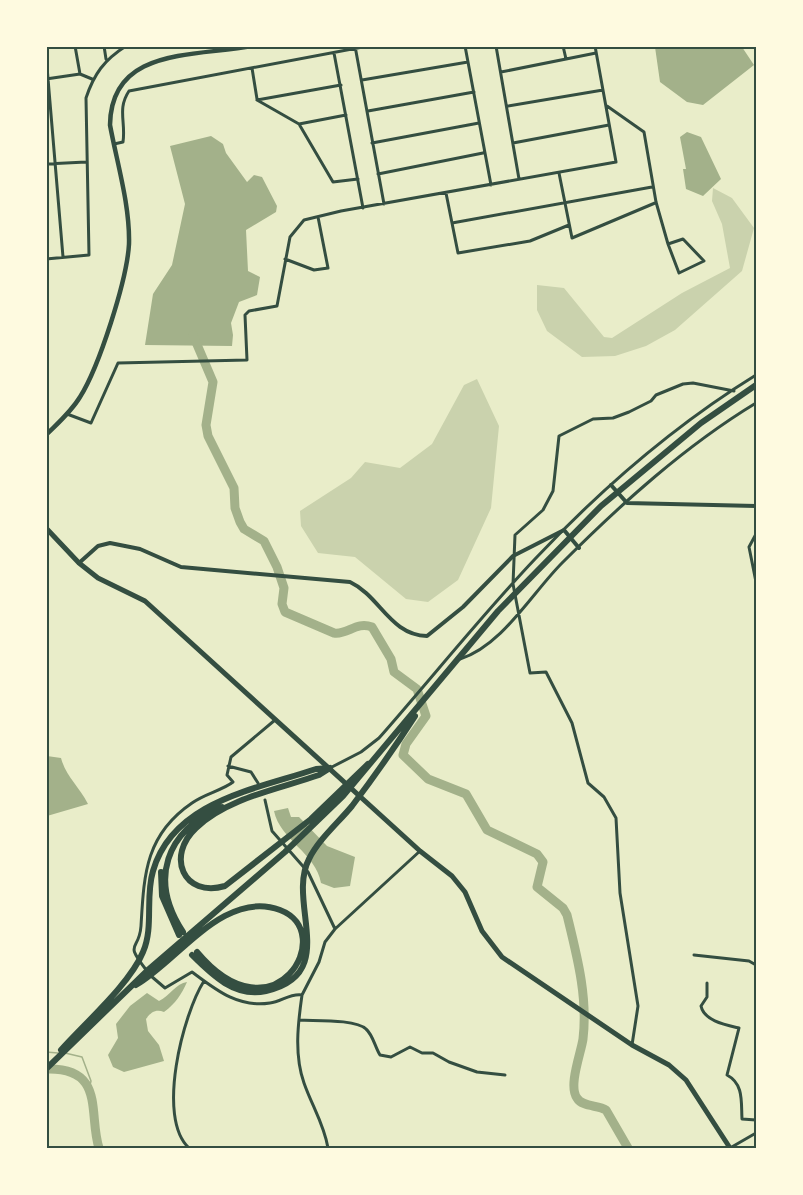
<svg xmlns="http://www.w3.org/2000/svg" width="803" height="1195" font-family="Inter,sans-serif">
<style>
.green{fill:#cad2ad}
.water{fill:#a3b18a}
.lines{fill:none;stroke-linecap:round;stroke-linejoin:round}
.stream{stroke:#a3b18a;stroke-width:1.5}
.river{stroke:#a3b18a;stroke-width:9}
.minor{stroke:#344e41;stroke-width:3}
.tertiary{stroke:#344e41;stroke-width:4}
.secondary{stroke:#344e41;stroke-width:4.5}
.trunk{stroke:#344e41;stroke-width:5}
.motorway{stroke:#344e41;stroke-width:6}
.neatline{fill:none;stroke:#344e41;stroke-width:2}
</style>
<rect width="100%" height="100%" fill="#e9edc9"/>
<path class="green" d="M713,188L732,198L754,228L742,271L675,330L646,346L615,356L582,357L547,331L537,310V285L564,288L604,337L612,338L682,293L730,268L722,224L712,201Z
M477,379L499,426L491,508L458,580L428,602L406,599L355,557L318,553L301,526L300,511L351,478L365,462L400,468L432,444L464,385Z"/>
<path class="water" d="M655,47H742L754,65L703,105L687,102L660,82Z
M687,132L701,137L721,179L703,196L686,189L683,169H686L680,137Z
M211,136L223,144L226,153L247,182L254,175L262,177L277,206L276,212L246,230L248,271L260,277L257,295L239,302L231,323L233,335L232,346L145,345L153,294L172,265L185,204L170,146Z
M47,756L61,758C66,777 79,786 88,804L47,816Z
M288,808L291,817H299L327,846L355,857L350,886L334,888L321,883C316,853 280,840 274,811Z
M187,982C181,995 176,1003 164,1012C156,1009 151,1012 146,1019L148,1031L159,1045L164,1061L124,1072L113,1067L108,1055L118,1038L116,1024L130,1006L147,993L159,1001C170,996 176,983 187,982Z"/>
<g class="lines">
<path class="stream" d="M46,1052L58,1053
M65,1053L82,1057L91,1081L89,1089"/>
<path class="river" d="M193,335L213,382L206,425L208,436L234,488L235,508L240,522L244,529L264,541L277,567L284,588L282,604L285,612L334,633C348,635 356,621 372,627L391,659L394,672L417,689L426,716L406,744L403,755L428,779L466,794L487,830L537,854L543,862L537,887L563,908L567,915C577,956 588,997 583,1039C581,1053 568,1086 577,1098C582,1107 598,1105 606,1110L628,1148
M46,1069C106,1067 88,1114 99,1148"/>
<path class="minor" d="M75,46L80,74
M104,46L106,59
M355,46L384,204
M465,46L491,185
M496,46L519,179
M563,46L566,59
M334,53L363,208
M46,55L63,257
M252,68L257,99
M501,72L596,53
M46,79L80,74L92,79
M362,80L468,62
M257,100L299,124L333,182L358,179
M257,100L341,85
M508,106L603,90
M607,106L644,132L656,202L668,244
M368,111L474,92
M299,124L346,115
M372,143L479,123
M513,143L609,125
M114,144L123,142C126,122 117,109 129,91L368,46
M46,164L86,162
M559,173L572,238L655,203
M378,174L483,153
M446,193L458,253L530,241L569,225
M452,223L652,187
M683,239L704,261L679,273L668,244Z
M46,259L89,255L86,98C94,74 104,60 126,46
M285,259L314,270L328,268L318,217
M67,414L91,423L118,363L247,360L245,315L249,311L277,306L290,237L304,220L341,211L616,162L595,46
M756,534L749,547L756,582
M460,659C502,646 532,593 562,563C621,504 685,446 756,403
M228,766L251,772L258,783
M330,768L361,752L379,738C431,679 481,616 535,559C601,489 675,425 756,375
M265,800L272,831L308,872L335,929
M694,955L749,961L756,965
M147,971C123,940 139,953 141,926C144,875 145,835 192,803C204,794 223,790 233,782L227,775L231,757L275,720
M151,976L165,988L192,972C216,990 238,1008 270,1003C281,1002 290,993 302,995L319,962L325,942L335,929L420,851
M707,983V997L701,1006C704,1021 726,1025 739,1028L727,1075C744,1084 741,1102 742,1119L756,1120
M302,995C298,1023 294,1055 304,1083C312,1106 324,1124 328,1148
M300,1020C315,1021 356,1019 366,1029C373,1035 375,1047 380,1055L391,1057L410,1047L422,1053H433L449,1062L477,1072L505,1075
M632,1045L638,1006L620,893L616,818L604,797L588,783L572,723L546,672L530,673L513,584L515,535L543,510L553,491L559,436L593,419L613,418L629,412L651,401L656,395L683,384L693,383L734,391
M189,1148C156,1118 183,1014 204,981
M730,1148L756,1133"/>
<path class="tertiary" d="M611,485L627,503L756,506
M79,563L98,546L110,543L140,549L181,567L350,582C380,596 390,635 427,636L463,607L513,556L564,530L579,548"/>
<path class="secondary" d="M46,435C58,423 71,412 80,397C99,367 127,280 129,244C130,205 117,163 110,125C111,47 194,57 252,46"/>
<path class="trunk" d="M46,528L79,563L98,578L145,601L420,851L452,876L465,892L482,931L502,957L632,1045L669,1065L686,1080L730,1148"/>
<path class="motorway" d="M330,768L319,775C279,789 227,798 196,828C166,856 183,898 225,886L311,819L368,764
M161,872L162,896L179,935
M183,932C149,880 165,831 222,807
M192,955C212,975 235,998 266,991C341,974 286,903 309,859C319,839 338,823 352,806C374,777 395,747 415,716
M136,985C178,961 224,889 280,910C339,932 274,1044 197,952
M61,1050C84,1024 130,984 143,952C154,927 145,897 153,871C173,801 257,789 316,769L330,768
M46,1069L149,969L285,852L343,796L498,611L601,506L701,423L756,385"/>
</g>
<rect width="803" height="1195" fill="none" stroke="#fefae0" stroke-width="96"/>
<rect x="48" y="48" width="707" height="1099" class="neatline"/>
</svg>
